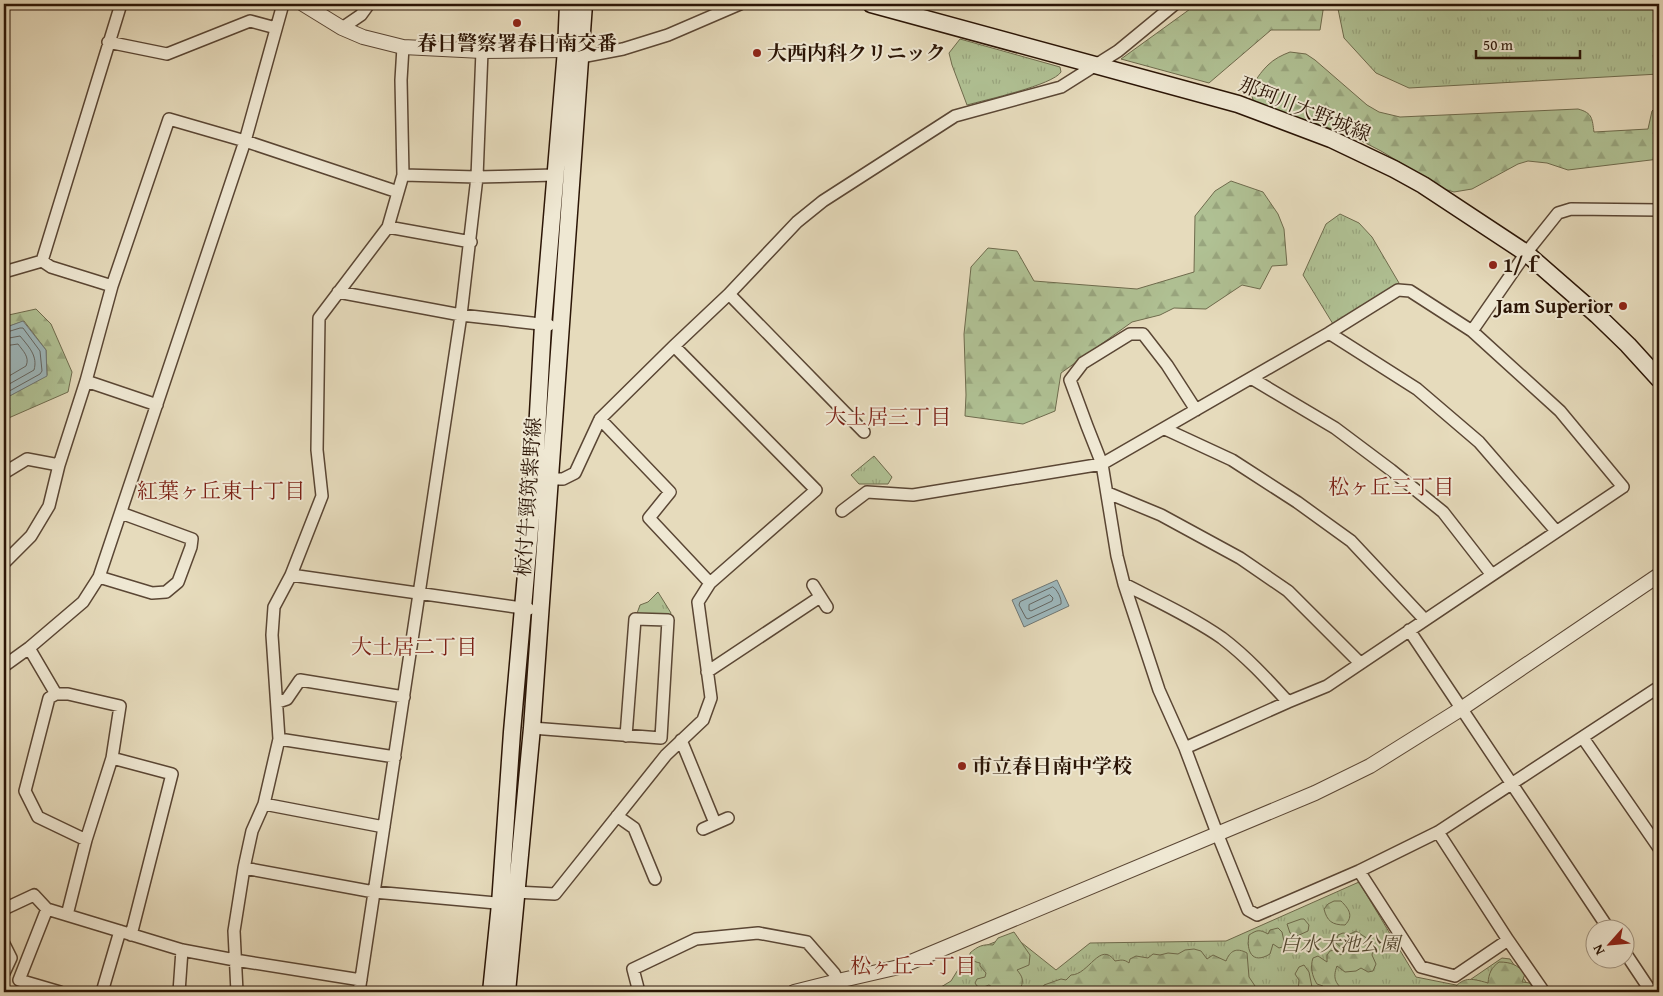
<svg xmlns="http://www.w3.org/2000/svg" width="1663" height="996" font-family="'Gentium Book Plus','Noto Serif JP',serif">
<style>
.grass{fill:url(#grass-tufts);stroke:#6e6b4d}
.forest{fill:url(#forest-firs);stroke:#6e6b4d}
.water{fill:#9db8bd;stroke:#6f7774}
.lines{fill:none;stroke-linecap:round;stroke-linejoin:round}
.shore{stroke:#646662;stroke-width:1}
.minor-casing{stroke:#5a4634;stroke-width:14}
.tertiary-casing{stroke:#5a4634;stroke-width:16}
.secondary-casing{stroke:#2b1506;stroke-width:19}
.minor{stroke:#efe8d3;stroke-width:11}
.tertiary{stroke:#efe8d3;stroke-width:14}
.secondary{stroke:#efe8d3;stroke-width:16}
.poi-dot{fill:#8f2418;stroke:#efe8d3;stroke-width:2}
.labels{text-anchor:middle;stroke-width:4;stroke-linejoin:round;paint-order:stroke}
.poi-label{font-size:20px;font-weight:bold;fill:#2b1506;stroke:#efe8d3;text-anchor:start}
.street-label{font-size:20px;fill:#2b1506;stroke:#efe8d3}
.park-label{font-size:20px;font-style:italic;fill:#534931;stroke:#efe8d3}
.neighbourhood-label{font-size:21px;fill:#7a1f14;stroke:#efe8d3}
</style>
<defs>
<pattern id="grass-tufts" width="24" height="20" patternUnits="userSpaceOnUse" patternTransform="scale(1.25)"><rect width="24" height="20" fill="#b0c194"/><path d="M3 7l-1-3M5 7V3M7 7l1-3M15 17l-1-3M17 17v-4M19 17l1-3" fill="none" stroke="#98a57e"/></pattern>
<pattern id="forest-firs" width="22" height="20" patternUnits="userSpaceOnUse" patternTransform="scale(1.25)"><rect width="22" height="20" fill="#b0c194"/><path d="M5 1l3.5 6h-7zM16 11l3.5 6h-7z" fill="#98a57e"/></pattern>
</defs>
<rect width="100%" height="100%" fill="#e6dbbc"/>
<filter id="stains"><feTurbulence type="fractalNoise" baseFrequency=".004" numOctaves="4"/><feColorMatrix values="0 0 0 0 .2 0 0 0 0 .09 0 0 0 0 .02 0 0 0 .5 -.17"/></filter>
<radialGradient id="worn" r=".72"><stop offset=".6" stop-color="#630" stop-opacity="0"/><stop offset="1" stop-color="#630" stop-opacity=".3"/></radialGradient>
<path class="grass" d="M1337,4H1659V74L1409,88L1376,73L1344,38Z
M960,39L1060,67L1061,72C1053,85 985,100 967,105L952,65L949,53Z
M1340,214L1359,223L1372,237L1399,283L1333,324L1303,275L1326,224Z
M874,456L892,477L888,484H859L851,475Z
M658,592L671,613L668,620L635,619L640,605L648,602Z
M1359,882L1416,977L1461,986L1502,958L1510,959L1533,992H938L941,987L951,981L964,960L980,948L1012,935L1056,970L1090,943L1226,941Z"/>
<path class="forest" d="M1197,4H1324L1320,30H1271L1209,83L1121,59Z
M1290,52L1306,54L1315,60L1367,105L1379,112L1400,117L1578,109C1593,113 1592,119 1594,132L1648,129L1652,111L1659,104V159L1568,170L1547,163L1528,161L1518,164L1472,189L1454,192L1444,189L1381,151L1348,134L1256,104C1245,92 1258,75 1268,65C1274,59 1282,55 1290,52Z
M1231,181L1263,192L1278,214L1284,229L1287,265L1272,266L1260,289L1242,285L1206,309L1174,308L1160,315L1132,322L1061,373L1055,411L1023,424L965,416L966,395L964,334L971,267L988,248L1017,251L1034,281L1137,289L1194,272L1195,216L1215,191Z
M36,309L51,324L72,372L68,392L4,420V399L47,375L46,350L24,321L4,328V316Z
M1334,901H1341C1349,909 1354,916 1345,925C1332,925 1327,921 1324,909L1328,904Z
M1301,919H1304L1309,925L1308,931L1297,936L1290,933L1287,924Z
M1278,928L1282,932L1285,946L1279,948L1273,944L1270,954C1252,965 1246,951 1249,935C1257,930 1259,929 1268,934L1270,930Z
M1356,931L1371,941L1374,946L1372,955L1376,964L1373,971L1368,972L1361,968L1356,971L1345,972L1337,966C1332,979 1336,985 1347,992H1326L1323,986L1317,984C1312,976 1310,967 1313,958L1318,956L1327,962V955L1330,951L1334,950L1341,955L1343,953L1344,950L1336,943L1338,935L1343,933L1350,934Z
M1014,932L1030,955L1029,965L1017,970C1022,976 1024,980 1021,987L1024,989V992H989L992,987L989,985L981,988L977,986L975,983L977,979L985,977L986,973L980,966V963C974,962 970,959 970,953C978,946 983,944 993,945L998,938Z
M1194,949L1201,951L1207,959L1213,955L1226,961C1230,951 1236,947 1247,953L1249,977L1259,992H1041L1044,985L1061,979L1066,980L1071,975C1089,975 1100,940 1115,961C1121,960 1124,959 1129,963L1130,959L1136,956L1148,958L1153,954L1160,955L1168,953L1178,954L1185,950Z
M1499,962C1511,962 1518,965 1525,974L1522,982L1530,983L1537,992H1451C1463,976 1470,978 1488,983C1489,973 1491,968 1499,962Z
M1304,965L1309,972L1313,992H1298L1299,980L1295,974L1299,967Z"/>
<path class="water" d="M23,321L46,350L47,376L4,399V328Z
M1057,580L1069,606L1024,627L1012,600Z"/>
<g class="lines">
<path class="shore" d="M4,333L20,328H23L40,351L42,371L40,374L4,394
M4,339L20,336C29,347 38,356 34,370L4,387
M4,346L18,344C23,351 30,357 26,366L4,379
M1053,587C1057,589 1062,599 1061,604L1028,619L1026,618L1019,605L1020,602Z
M1050,595L1053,598L1052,601L1031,611L1029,610V605Z"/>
<defs>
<path id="minor" d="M342,28L361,15L369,4
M108,42L167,54L250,21L276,28
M581,57L623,49L668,35L740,4
M403,175L477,177L555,175
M388,227L471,242
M4,272L42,261
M112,286L51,267L42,261L121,4
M338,292L461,315L549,325
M729,294L864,432
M1472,331L1526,253L1558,213L1571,209L1659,210
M1329,333L1417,389L1479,442L1556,531
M1251,378L1335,428L1391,470L1443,512L1492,575
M86,381L157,405
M1196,410L1167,365L1143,334H1130L1083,363L1070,380L1087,426L1102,464L1117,556L1124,584L1159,690L1185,748L1217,833L1248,910L1257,915L1359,871L1438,832L1659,687
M600,419L670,492L649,518L710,583L816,490L674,346
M1165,429L1232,460L1297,502L1351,541L1425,620
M4,473L27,459L59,465
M551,479H563L575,473L600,419L674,346L729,294L797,222L823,201L955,116L1061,87L1118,51L1175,4
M1108,493L1161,515L1240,558L1288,591L1360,663
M842,511L867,492L913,495L1102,464L1329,333L1398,290L1410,291L1472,331L1560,411L1623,487L1327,686L1288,702L1185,748
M4,563L31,536L49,506L59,465L86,381L112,286L169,119L245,141L398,192
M291,575L529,609
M99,577L152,593L166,592L178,582L191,547L192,539L121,513
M1124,584C1157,601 1192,617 1222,638C1247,657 1267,679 1288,702
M813,585L827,607
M1409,630L1608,928
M29,648L56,694
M4,666L29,648L83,602L99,577L245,141L283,4
M707,672L820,597
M278,702L287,699L300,680L404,697
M532,728L661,738L668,620L635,619L626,736
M1583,738L1659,848
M279,739L395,757
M681,740L715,823
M112,758L172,774L131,935
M264,804L384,827
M617,816L634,828L655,879
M703,829L728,818
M1438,832L1508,940L1544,992
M244,868L374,892L507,904
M1359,871L1421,967L1455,976L1508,940
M515,892L555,894L666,755L703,720L711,698L698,602L710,583
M4,909L34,895L47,909L182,950L235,960L361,980
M47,909L19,980L60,992
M67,915L86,840L112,758L120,706L68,694H56L49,698L25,791L38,817L86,840
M4,944L11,958L4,973
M1626,954L1650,990
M102,992L120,931
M179,992L182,950
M237,992L234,931L244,868L252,831L264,804L279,739L272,635L274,607L291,575L322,496L317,450L319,318L388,227L403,175L401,80L403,47
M359,992L461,315L477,177L482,51
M639,992L633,969L696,939L758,933L807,942L834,973L838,981"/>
<path id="tertiary" d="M303,4L342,28L363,37L403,47L482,51L566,50
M794,992L838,981L899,967L1315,793L1370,766L1461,709L1659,575"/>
<path id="secondary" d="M871,4L1238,104L1331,139L1394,169L1423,185L1526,253L1597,315L1628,345L1659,379
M491,992L500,904L512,732L534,484L543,325L566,50L568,4
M507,992L532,728L584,4"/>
</defs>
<use href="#minor" class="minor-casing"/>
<use href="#tertiary" class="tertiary-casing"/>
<use href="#secondary" class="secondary-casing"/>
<use href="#minor" class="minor"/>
<use href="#tertiary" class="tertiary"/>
<use href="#secondary" class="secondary"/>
</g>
<g class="poi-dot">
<circle cx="517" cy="23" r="5"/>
<circle cx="757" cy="53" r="5"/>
<circle cx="1493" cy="265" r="5"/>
<circle cx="1623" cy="306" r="5"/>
<circle cx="962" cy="766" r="5"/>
</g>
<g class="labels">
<g class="poi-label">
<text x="517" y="50" text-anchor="middle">春日警察署春日南交番</text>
<text x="767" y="60">大西内科クリニック</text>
<text x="1503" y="272">1/ｆ</text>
<text x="1613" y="313" text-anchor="end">Jam Superior</text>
<text x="972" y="773">市立春日南中学校</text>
</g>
<g class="street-label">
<text transform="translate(1305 109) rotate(22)" y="7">那珂川大野城線</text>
<text transform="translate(528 497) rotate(-86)" y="7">板付牛頸筑紫野線</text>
</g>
<g class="park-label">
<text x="1340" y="951">白水大池公園</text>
</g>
<g class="neighbourhood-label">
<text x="888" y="424">大土居三丁目</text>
<text x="1391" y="494">松ヶ丘三丁目</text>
<text x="221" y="498">紅葉ヶ丘東十丁目</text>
<text x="414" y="654">大土居二丁目</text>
<text x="913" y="973">松ヶ丘一丁目</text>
</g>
</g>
<rect width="1663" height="996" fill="none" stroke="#e6dbbc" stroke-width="20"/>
<rect x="5" y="5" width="1653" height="986" fill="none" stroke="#2b1506" stroke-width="2.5"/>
<rect x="10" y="10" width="1643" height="976" fill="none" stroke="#2b1506"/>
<g transform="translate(1610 944) rotate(243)"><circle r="24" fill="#efe8d3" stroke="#a19481"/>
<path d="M0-4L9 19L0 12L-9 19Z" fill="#8f2418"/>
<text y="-8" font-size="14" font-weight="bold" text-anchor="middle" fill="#2b1506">N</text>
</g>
<path d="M1476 50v8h104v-8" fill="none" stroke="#2b1506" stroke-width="2.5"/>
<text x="1483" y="50" font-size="15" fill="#2b1506" stroke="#efe8d3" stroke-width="4" paint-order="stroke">50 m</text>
<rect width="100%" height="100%" filter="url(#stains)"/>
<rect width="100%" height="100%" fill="url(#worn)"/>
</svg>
